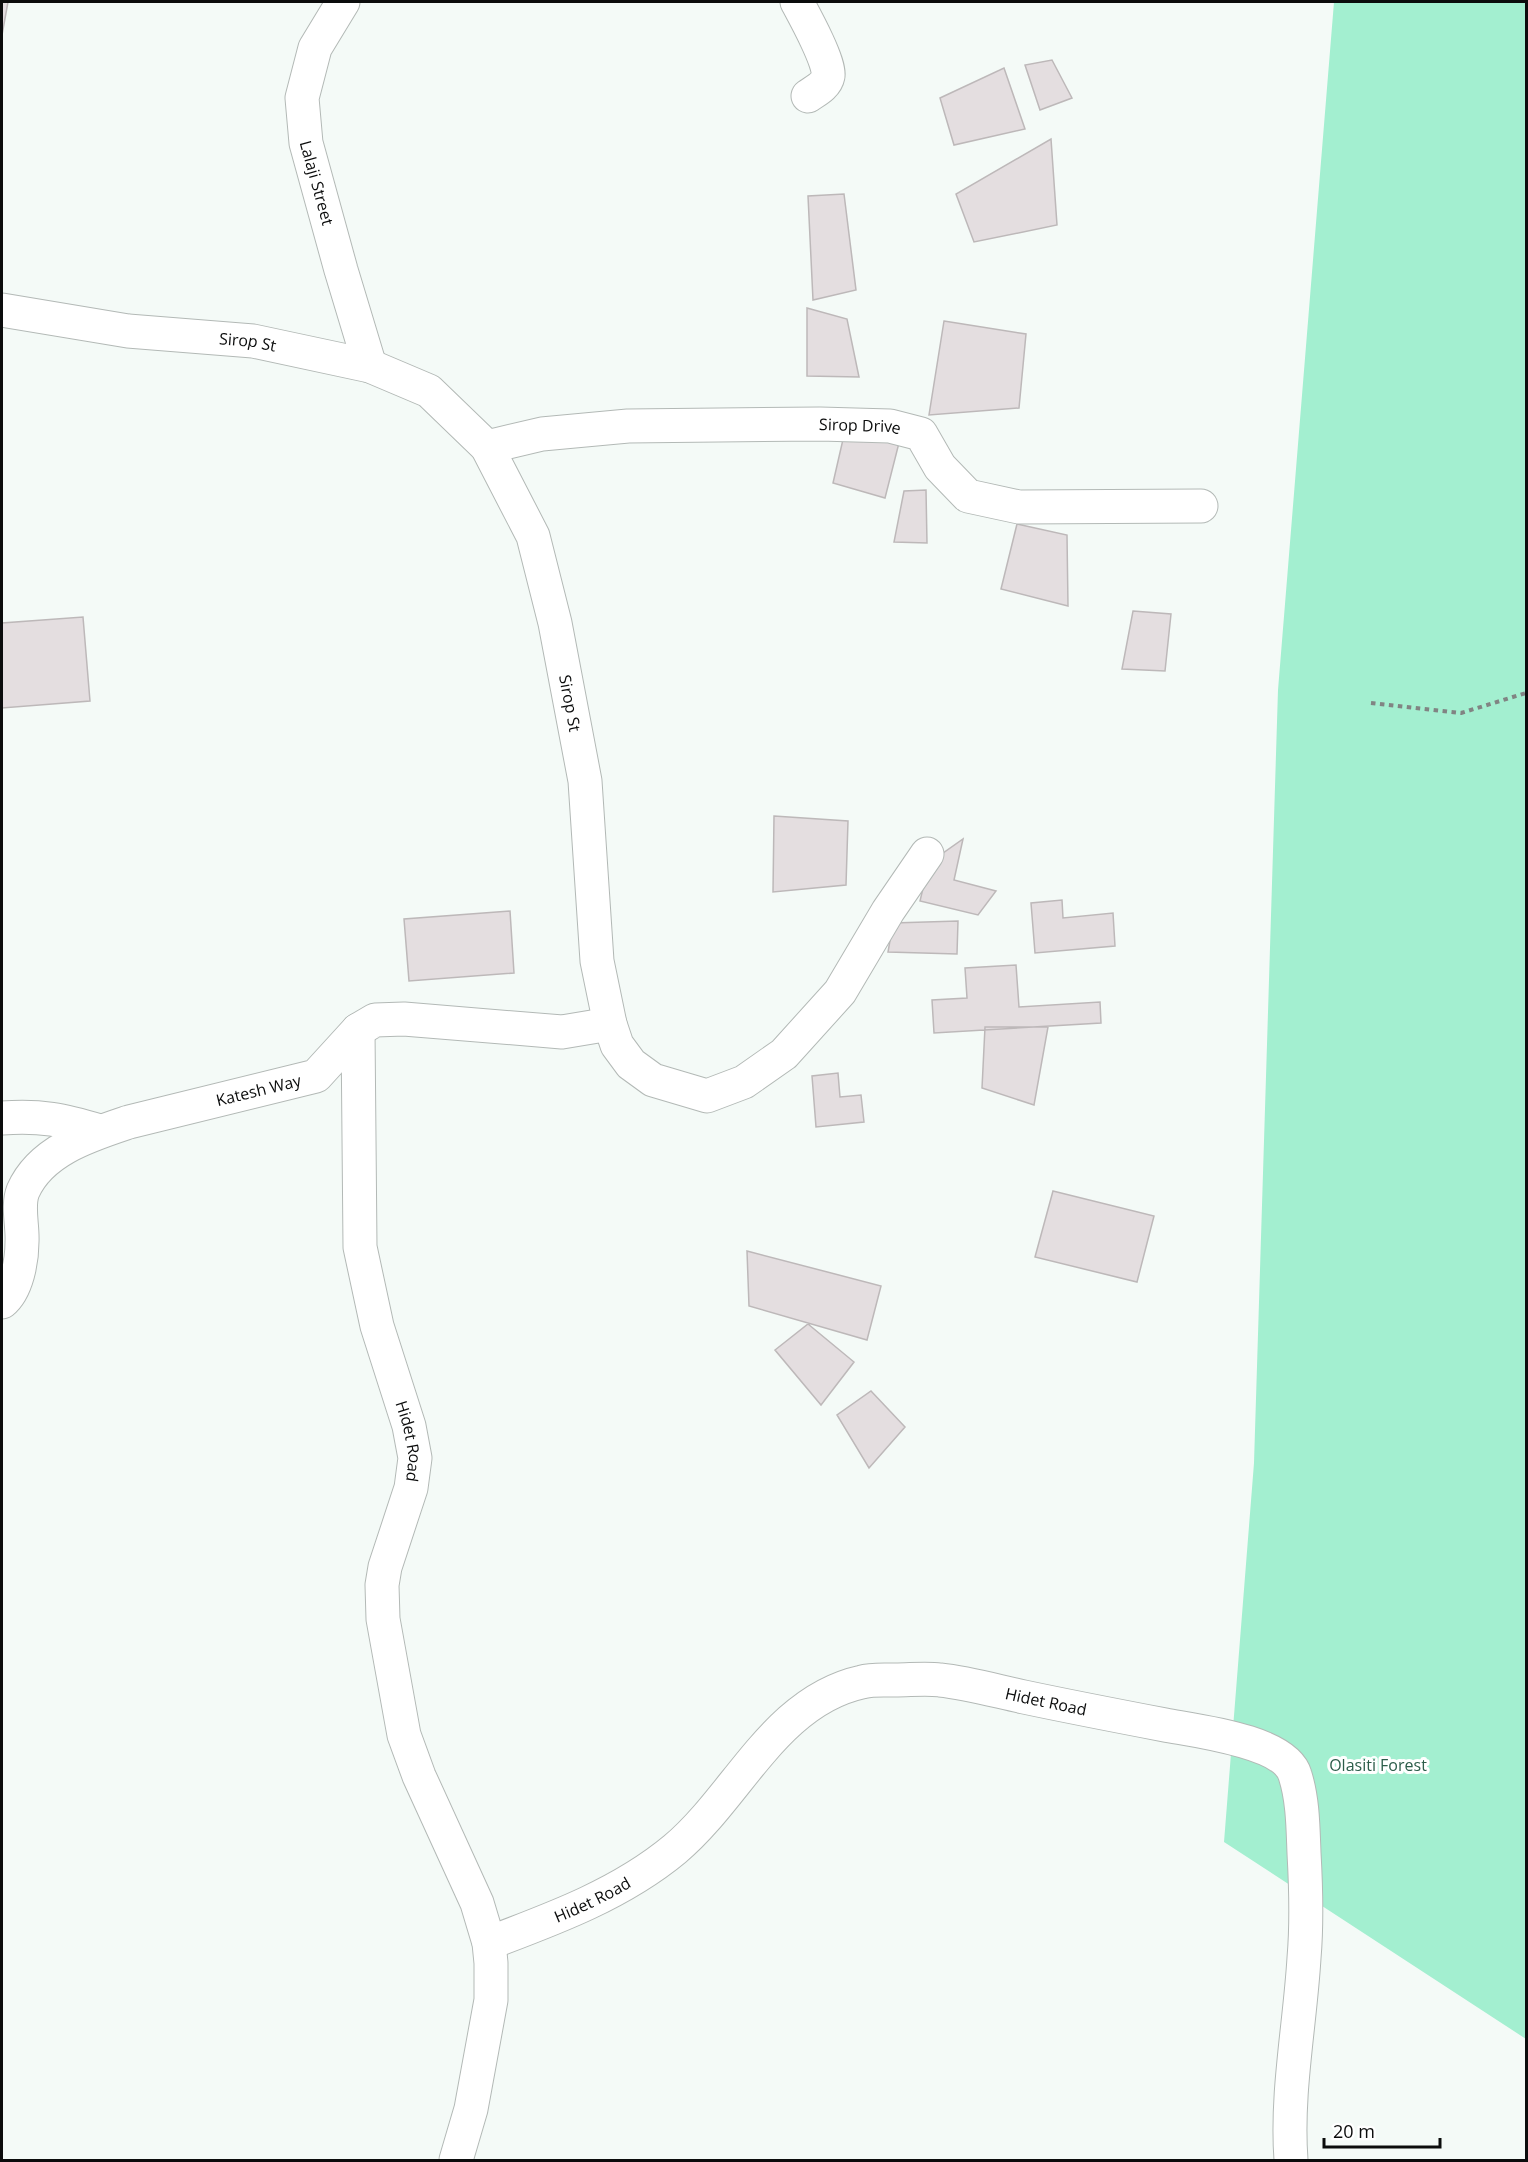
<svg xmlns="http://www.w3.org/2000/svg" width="1528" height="2162" font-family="'Open Sans',sans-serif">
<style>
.green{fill:#a3efd0}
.building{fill:#e4dee0;stroke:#bdb8b9;stroke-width:1.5}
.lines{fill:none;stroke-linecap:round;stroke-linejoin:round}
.minor-casing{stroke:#b3b9b6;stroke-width:35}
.path{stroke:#818483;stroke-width:4;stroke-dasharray:4.5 4.5;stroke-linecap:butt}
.minor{stroke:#fff;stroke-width:33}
.labels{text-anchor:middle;stroke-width:6;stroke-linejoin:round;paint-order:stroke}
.street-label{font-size:16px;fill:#0b0c0c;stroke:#fff}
.park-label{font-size:16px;fill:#2c5d4a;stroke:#fff}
</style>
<rect width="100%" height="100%" fill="#f4faf7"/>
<path class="green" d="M1334,2H1526V2039L1224,1842L1254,1463L1278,690Z"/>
<path class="building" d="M2,2H8L2,35Z
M1052,60L1072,98L1040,110L1025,65Z
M1004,68L1025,129L954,145L940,98Z
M1051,139L1057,225L974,242L956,194Z
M844,194L856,290L813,300L808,196Z
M807,308L847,319L859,377L807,376Z
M944,321L1026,334L1019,408L929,415Z
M844,435L900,439L885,498L833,483Z
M926,490L927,543L894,542L904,491Z
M1017,524L1067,535L1068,606L1001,589Z
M1133,611L1171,614L1165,671L1122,669Z
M83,617L90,701L2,708V623Z
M774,816L848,821L846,885L773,892Z
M963,839L954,880L996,891L978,915L920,901L929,863Z
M1062,900L1063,918L1113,913L1115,946L1035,953L1031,903Z
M510,911L514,973L409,981L404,919Z
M958,921L957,954L888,952L893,923Z
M1016,965L1019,1007L1100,1002L1101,1023L934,1033L932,1000L967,998L965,968Z
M985,1027H1048L1034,1105L982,1088Z
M838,1073L840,1097L861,1095L864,1122L816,1127L812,1076Z
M1053,1191L1154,1216L1137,1282L1035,1257Z
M747,1251L881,1286L867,1340L749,1306Z
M808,1324L854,1362L821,1405L775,1350Z
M871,1391L905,1427L869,1468L837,1415Z"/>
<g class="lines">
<defs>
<g id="minor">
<path id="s1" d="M343,2L315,48L302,98L306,143L341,270L370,366"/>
<path d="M797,2C804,15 831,64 828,76C826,86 815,91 808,96"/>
<path id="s2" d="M2,310L128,331L253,341L370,366L429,391L487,447L533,536L555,623L585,781L597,961L610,1024L617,1045L631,1064L653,1080L707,1096L744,1082L784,1054L840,992L888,911L927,854"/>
<path id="s3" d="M487,447L542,434L628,426L820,424L890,426L921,434L940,467L968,496L1019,507L1201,506"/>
<path id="s4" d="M358,1030L360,1247L377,1326L409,1426L415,1458L411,1488L385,1567L382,1585L383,1619L404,1735L419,1776L477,1903L489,1943L491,1963V2000L471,2109L456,2160"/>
<path d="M2,1118C41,1115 63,1120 100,1131"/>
<path id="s5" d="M2,1302C17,1290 22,1260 22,1242C23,1226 17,1206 23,1191C41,1150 90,1135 129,1122L316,1076L358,1030L375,1020L404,1019L562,1032L610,1024"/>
<path id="s6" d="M489,1943C553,1919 621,1894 675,1849C738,1796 775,1701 862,1682C872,1679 884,1680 895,1680C910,1680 926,1678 940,1680C968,1683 996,1691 1024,1697C1071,1707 1118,1716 1165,1725C1197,1731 1285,1741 1295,1775C1303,1800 1303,1828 1304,1853C1306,1888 1307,1923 1304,1958C1300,2025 1286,2093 1291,2160"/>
</g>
</defs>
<use href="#minor" class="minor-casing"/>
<path class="path" d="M1371,703L1461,713L1526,693"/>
<use href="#minor" class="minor"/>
</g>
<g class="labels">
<g class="street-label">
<text dy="6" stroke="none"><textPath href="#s1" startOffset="192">Lalaji Street</textPath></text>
<text dy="6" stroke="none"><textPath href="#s2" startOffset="248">Sirop St</textPath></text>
<text dy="6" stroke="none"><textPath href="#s3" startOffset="375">Sirop Drive</textPath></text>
<text dy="6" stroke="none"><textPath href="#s2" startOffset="789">Sirop St</textPath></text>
<text dy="6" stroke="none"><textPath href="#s5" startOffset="380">Katesh Way</textPath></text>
<text dy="6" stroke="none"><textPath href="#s4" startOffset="418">Hidet Road</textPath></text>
<text dy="6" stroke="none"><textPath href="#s6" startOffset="651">Hidet Road</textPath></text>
<text dy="6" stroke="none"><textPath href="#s6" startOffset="112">Hidet Road</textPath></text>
</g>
<g class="park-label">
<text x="1378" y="1771">Olasiti Forest</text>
</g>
</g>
<rect width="1528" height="2162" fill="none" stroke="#0b0c0c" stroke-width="6"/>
<path d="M1324 2138v9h116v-9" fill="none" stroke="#0b0c0c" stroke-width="3"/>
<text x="1333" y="2138" font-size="18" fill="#0b0c0c" stroke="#ffffff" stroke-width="4.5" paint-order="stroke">20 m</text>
</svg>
